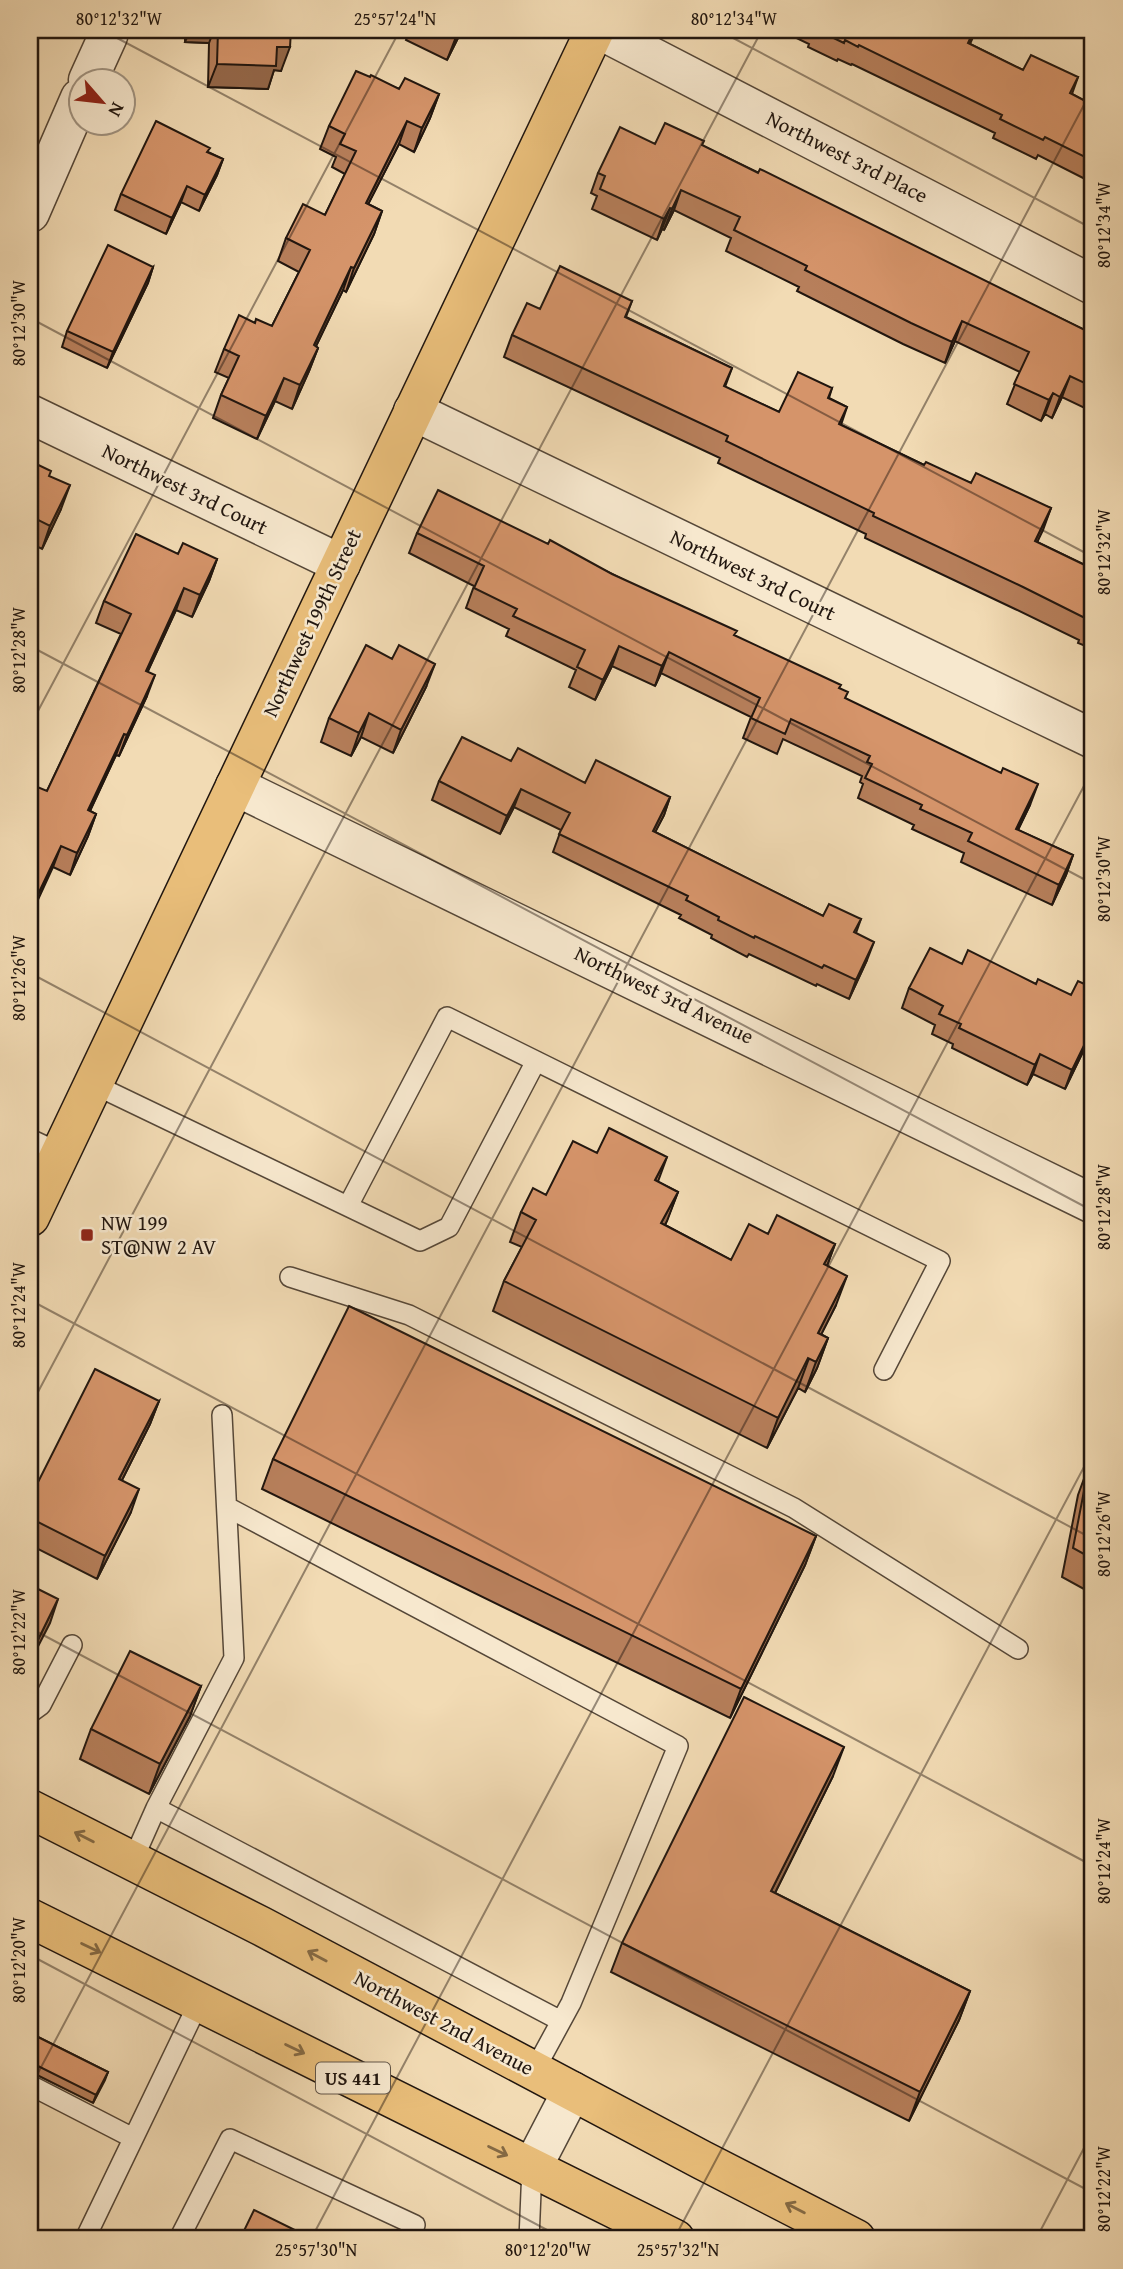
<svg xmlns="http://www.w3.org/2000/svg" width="1123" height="2269" font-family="'Gentium Book Plus',serif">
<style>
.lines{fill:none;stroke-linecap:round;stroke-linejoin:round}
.lane-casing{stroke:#554738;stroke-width:22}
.street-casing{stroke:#554738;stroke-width:41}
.primary-casing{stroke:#21160f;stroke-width:41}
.lane{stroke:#f7e8ce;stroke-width:19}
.street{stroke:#f7e8ce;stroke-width:38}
.primary{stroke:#e9be7a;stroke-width:38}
.wall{fill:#b77f5b;stroke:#21160f;stroke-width:2}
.shaded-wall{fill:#95684a;stroke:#21160f;stroke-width:2}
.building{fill:#d5946a;stroke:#21160f;stroke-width:2}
.oneway{stroke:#856a44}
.ticks{fill:none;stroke:#21160f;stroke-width:2;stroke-opacity:0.45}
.poi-dot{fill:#8f2418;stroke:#f7e8ce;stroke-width:2.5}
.labels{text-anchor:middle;stroke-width:5;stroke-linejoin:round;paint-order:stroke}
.shield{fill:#f7e8ce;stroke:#615548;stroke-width:2}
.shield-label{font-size:19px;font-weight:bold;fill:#21160f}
.street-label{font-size:21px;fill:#21160f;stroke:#f7e8ce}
.poi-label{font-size:21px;fill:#21160f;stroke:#f7e8ce;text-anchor:start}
.neatline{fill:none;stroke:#21160f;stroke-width:2.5}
.ticks-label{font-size:18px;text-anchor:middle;fill:#21160f}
</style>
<rect width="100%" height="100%" fill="#f2dbb4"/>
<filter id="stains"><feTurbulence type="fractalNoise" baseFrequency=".00286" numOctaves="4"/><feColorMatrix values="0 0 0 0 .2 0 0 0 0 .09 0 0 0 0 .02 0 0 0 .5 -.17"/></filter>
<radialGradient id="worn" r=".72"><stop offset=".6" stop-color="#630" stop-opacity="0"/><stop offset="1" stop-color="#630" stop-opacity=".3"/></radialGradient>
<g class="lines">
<defs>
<path id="lane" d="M93,1084L420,1241L449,1227L536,1061
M30,1139L60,1153
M348,1206L447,1017L940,1261L884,1370
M290,1277L409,1315L794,1508L1018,1649
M227,1507L678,1746L571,2003L534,2071
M30,1713L41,1705L72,1645
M156,1808L561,2021
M132,1862L156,1808L234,1658L222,1415
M30,2085L133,2138
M30,2239H31
M85,2239L199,2002
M179,2239L230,2139L415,2225L408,2239
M529,2239L532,2168"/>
<path id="street" d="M600,30L1093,285
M88,80L108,36L104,30
M30,213L80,98
M413,411L1093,739
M30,414L341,564
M235,786L1093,1204
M532,2168L572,2091"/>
<path id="primary" d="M30,1217L595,30
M30,1809L261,1926L702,2160L856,2239
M30,1918L675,2239"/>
</defs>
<use href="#lane" class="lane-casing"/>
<use href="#street" class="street-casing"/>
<use href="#primary" class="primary-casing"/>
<use href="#lane" class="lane"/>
<use href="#street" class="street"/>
<use href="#primary" class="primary"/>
</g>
<path class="wall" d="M185,30H291L281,71L274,70L268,89L208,87L209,43L185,42Z
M410,30H462L447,60L406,40Z
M785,30H976L970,44L1023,70L1078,77L1072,94L1093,105V183L1038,155L1036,159L993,138L995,133L852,64L851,65L838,59L837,61L808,47L809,44L784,32Z
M370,77L399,89L439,94L430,118L414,152L399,144L368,204L382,211L374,234L346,292L343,290L316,346L318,348L309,371L292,409L275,401L257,439L213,418L221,395L229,378L215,372L224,349L255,323L272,326L299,272L278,261L286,238L325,215L345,174L332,167L336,157L320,149L329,126Z
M703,146L1093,334V412L1062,397L1052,418L1045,414L1041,421L1007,404L1020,372L955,341L945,363L903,344L797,291L799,287L726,251L731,238L674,210L664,230L662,229L657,240L592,209L597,196L591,193L598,173Z
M208,152L223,159L217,175L199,211L181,202L166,234L115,210L121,194Z
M153,267L148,283L107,368L62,347L67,331Z
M632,301L626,317L732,368L725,387L779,412L832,388L829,398L847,407L841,425L924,465L971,483L1051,508L1037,542L1093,569V649L1078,643L1079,640L1015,609L865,538L866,534L718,463L720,458L504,357L512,335L540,309Z
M30,461L49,476L61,509L42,549L30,543Z
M417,533L548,544L612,574L840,689L845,698L1030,805L1018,830L1073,855L1066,875L1052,905L961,862L964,853L912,829L914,825L858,798L863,784L860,782L862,776L783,739L777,754L743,738L751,717L661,673L655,686L612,666L595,700L569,687L576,670L506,636L509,629L466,608L474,586L409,553Z
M178,554L217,559L209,581L192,617L176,610L148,671L147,696L119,756L116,755L90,811L96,814L88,836L70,875L53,867L47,791L121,634L96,623L104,601Z
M426,687L393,753L361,737L351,756L321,742L329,718Z
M511,761L585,783L670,797L664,815L655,832L823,916L861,919L856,933L867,960L849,999L817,984L816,986L749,954L747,957L711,938L712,935L679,918L681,915L553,852L561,830L514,807L500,834L432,800L439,781Z
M909,988L1093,1031L1065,1089L1033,1074L1027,1085L952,1048L953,1044L932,1034L935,1025L902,1008Z
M658,1182L678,1192L665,1225L731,1260L768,1234L835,1244L827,1266L836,1305L821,1334L828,1338L817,1368L805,1392L798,1388L767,1448L493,1311L504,1281L522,1247L510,1242L521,1212L546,1195Z
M159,1401L150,1424L122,1480L131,1512L97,1579L30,1545V1498Z
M273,1459L816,1536L805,1565L730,1718L262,1489Z
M1093,1461V1594L1062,1577L1078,1495L1089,1465Z
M201,1686L190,1716L149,1794L80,1759L91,1729Z
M833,1776L775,1893L970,1991L959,2020L909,2121L611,1972L622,1943Z
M30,2033L108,2072L93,2103L35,2074L30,2073Z"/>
<path class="shaded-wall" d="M190,30H214L209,43L185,42Z
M459,30H462L447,60L456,37Z
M974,30H976L961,61L968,43Z
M277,47H290L281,71L274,70L268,89L208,87L217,64Z
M439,94L430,118L414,152L422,128Z
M407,121L399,144L357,226L366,203Z
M223,159L217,175L199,211L205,195Z
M187,186L181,202L166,234L172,218Z
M681,190L674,210L664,230L672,209Z
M670,208L662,229L657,240L664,219Z
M382,211L374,234L346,292L354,268Z
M153,267L148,283L107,368L113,352Z
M351,267L343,290L305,369L314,345Z
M962,321L955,341L945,363L952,342Z
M318,348L309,371L292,409L300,385Z
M1070,376L1062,397L1052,418L1060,397Z
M284,378L275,401L257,439L266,416Z
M1053,393L1045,414L1041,421L1049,400Z
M70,485L61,509L42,549L50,526Z
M1051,508L1043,530L1027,563L1035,541Z
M217,559L209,581L192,617L200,595Z
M184,588L176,610L138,692L146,671Z
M619,646L612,666L595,700L603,680Z
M669,652L661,673L655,686L662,666Z
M435,664L426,687L393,753L401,730Z
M155,675L147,696L119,756L127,735Z
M369,713L361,737L351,756L359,733Z
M124,734L116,755L80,832L88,810Z
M1038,784L1030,805L1008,850L1016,829Z
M521,789L514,807L500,834L507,816Z
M670,797L664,815L646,850L653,831Z
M96,814L88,836L70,875L77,853Z
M61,846L53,867L30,917V911Z
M1073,855L1066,875L1052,905L1059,885Z
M874,942L867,960L849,999L856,980Z
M1093,1027V1031L1065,1089L1072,1070Z
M1040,1054L1033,1074L1027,1085L1035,1065Z
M667,1157L656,1187L655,1180Z
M678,1192L667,1221L650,1253L661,1223Z
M835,1244L824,1274V1264Z
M847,1276L836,1305L808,1361L798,1388L767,1448L778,1418L818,1333Z
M828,1338L817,1368L805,1392L816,1362Z
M159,1401L150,1424L111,1502L119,1479Z
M139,1489L131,1512L97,1579L105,1556Z
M816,1536L805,1565L730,1718L741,1689Z
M58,1599L50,1623L30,1662L31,1654Z
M201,1686L190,1716L149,1794L160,1764Z
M844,1747L833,1776L761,1921L771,1891Z
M970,1991L959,2020L909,2121L920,2092Z
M108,2072L105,2080L93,2103L96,2095Z"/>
<path class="building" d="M218,30H291L290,47H277L276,66L217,64Z
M440,30H459L456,37Z
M817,30H974L968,43L1023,70L1031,55L1078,77L1070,93L1093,105V161L1045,137L1043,140L1000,119L1002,115L859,45L858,47L845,40L844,43Z
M30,42L37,45L30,59Z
M356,71L370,77L371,75L399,89L405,78L439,94L422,128L407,121L366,203L382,211L354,268L351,267L314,345L318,348L300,385L284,378L266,416L221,395L239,356L224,349L239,315L255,323L256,319L272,326L310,250L286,238L303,204L325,215L356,151L340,144L345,134L329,126Z
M156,121L210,148L207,152L223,159L205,195L187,186L172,218L121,194Z
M665,123L704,141L702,145L758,173L760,169L1093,334V387L1070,376L1060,397L1053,393L1049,400L1014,384L1029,352L962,321L952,342L911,323L805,270L807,266L734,230L740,217L681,190L672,209L670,208L664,219L600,189L605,176L598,173L620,127L655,144Z
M108,245L153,267L113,352L67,331Z
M560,266L632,301L625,317L732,368L724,386L779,412L798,372L832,388L828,398L847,407L839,424L924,465L926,462L971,483L976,473L1051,508L1035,541L1093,569V624L1086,621L1087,619L1023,587L873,516L874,513L726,441L728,436L512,335L527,303L540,309Z
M30,461L51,471L49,476L70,485L50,526L30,516Z
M438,490L548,544L550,540L612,574L737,631L734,635L841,685L839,688L848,692L845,698L1001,773L1003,768L1038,784L1016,829L1073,855L1059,885L968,841L972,833L920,809L922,805L865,778L872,764L867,762L870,756L791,719L785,734L751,718L760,698L669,652L662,666L619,646L603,680L577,667L585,650L513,616L517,609L474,588L484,566L417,533Z
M136,534L178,554L183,543L217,559L200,595L184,588L146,671L155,675L127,735L124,734L88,810L96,814L77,853L61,846L30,911V784L47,791L131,614L104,601Z
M366,645L392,659L399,645L435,664L401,730L369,713L359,733L329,718Z
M462,737L511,761L518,748L585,783L596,760L670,797L653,831L823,916L829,904L861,919L854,932L874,942L856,980L824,965L822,968L755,936L754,938L718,920L719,917L686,900L688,896L559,834L570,813L521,789L507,816L439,781Z
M30,925L37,929L30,943Z
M930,948L962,964L968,950L1036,984L1038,979L1071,995L1078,981L1093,988V1027L1072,1070L1040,1054L1035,1065L959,1028L961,1024L939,1014L943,1006L909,988Z
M609,1128L667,1157L655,1180L678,1192L661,1223L731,1260L749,1224L768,1234L777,1215L835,1244L824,1264L847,1276L818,1333L828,1338L816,1362L808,1358L778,1418L504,1281L536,1220L521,1212L533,1188L546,1195L573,1141L597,1153Z
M349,1306L816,1536L741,1689L273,1459Z
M95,1369L159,1401L119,1479L139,1489L105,1556L30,1518V1498Z
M1093,1461V1559L1073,1548L1089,1465Z
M30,1585L58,1599L31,1654H30Z
M130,1651L201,1686L160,1764L91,1729Z
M744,1697L844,1747L771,1891L970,1991L920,2092L622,1943Z
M30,2033L108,2072L96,2095L38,2066L32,2065L30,2066Z
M254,2210L313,2239H240Z"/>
<defs><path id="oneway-shaft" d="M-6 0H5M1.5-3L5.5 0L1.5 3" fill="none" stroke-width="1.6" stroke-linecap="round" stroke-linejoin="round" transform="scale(1.75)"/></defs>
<g class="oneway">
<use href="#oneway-shaft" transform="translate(84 1837) rotate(-153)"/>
<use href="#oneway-shaft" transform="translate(91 1948) rotate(26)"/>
<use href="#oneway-shaft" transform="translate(317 1956) rotate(-152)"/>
<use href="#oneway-shaft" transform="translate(295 2049) rotate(26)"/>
<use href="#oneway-shaft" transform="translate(498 2151) rotate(26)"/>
<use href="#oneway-shaft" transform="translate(795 2208) rotate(-153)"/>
</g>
<path class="ticks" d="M102,30L1093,557M718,30L1093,229M30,45L38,30M30,318L1093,884M30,646L1093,1211M30,726L400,30M30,973L1093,1539M30,1300L1093,1866M30,1407L762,30M30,1628L1093,2193M30,1955L564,2239M30,2088L1093,88M311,2239L1093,769M674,2239L1093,1450M1036,2239L1093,2131"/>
<rect class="poi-dot" x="80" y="1228" width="14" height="14" rx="3.5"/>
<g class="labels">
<rect class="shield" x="316" y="2062.5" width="74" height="31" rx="5"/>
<g class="shield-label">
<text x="353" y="2085">US 441</text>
</g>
<g class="street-label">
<text transform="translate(847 157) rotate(27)" y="7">Northwest 3rd Place</text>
<text transform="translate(185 489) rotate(26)" y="7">Northwest 3rd Court</text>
<text transform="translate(753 575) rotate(26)" y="7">Northwest 3rd Court</text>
<text transform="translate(312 623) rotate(-65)" y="7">Northwest 199th Street</text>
<text transform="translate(664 995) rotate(26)" y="7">Northwest 3rd Avenue</text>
<text transform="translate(444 2023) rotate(28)" y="7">Northwest 2nd Avenue</text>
</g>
<g class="poi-label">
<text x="101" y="1230">NW 199<tspan x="101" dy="24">ST@NW 2 AV</tspan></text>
</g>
</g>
<rect width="1123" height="2269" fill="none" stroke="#f2dbb4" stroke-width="77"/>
<g transform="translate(102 102) rotate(118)"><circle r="33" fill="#f7e8ce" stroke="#a19482" stroke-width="2"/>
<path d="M0-5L12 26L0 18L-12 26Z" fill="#8f2418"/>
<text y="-10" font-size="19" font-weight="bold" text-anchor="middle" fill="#21160f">N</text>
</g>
<rect x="38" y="38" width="1046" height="2192" class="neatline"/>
<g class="ticks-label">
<text x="119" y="25">80°12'32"W</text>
<text x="395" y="25">25°57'24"N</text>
<text x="734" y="25">80°12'34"W</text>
<text transform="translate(1104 225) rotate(-90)" y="6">80°12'34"W</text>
<text transform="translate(19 323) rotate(-90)" y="6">80°12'30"W</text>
<text transform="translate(1104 552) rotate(-90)" y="6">80°12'32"W</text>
<text transform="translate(19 650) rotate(-90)" y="6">80°12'28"W</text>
<text transform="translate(1104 879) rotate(-90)" y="6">80°12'30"W</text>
<text transform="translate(19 978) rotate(-90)" y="6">80°12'26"W</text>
<text transform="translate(1104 1207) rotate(-90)" y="6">80°12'28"W</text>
<text transform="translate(19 1305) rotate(-90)" y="6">80°12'24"W</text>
<text transform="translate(1104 1534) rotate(-90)" y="6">80°12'26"W</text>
<text transform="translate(19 1632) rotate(-90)" y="6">80°12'22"W</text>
<text transform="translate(1104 1861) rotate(-90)" y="6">80°12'24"W</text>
<text transform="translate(19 1960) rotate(-90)" y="6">80°12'20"W</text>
<text transform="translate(1104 2189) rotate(-90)" y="6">80°12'22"W</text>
<text x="316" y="2256">25°57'30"N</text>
<text x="548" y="2256">80°12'20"W</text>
<text x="678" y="2256">25°57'32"N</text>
</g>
<rect width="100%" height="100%" filter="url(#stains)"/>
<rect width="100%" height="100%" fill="url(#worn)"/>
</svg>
